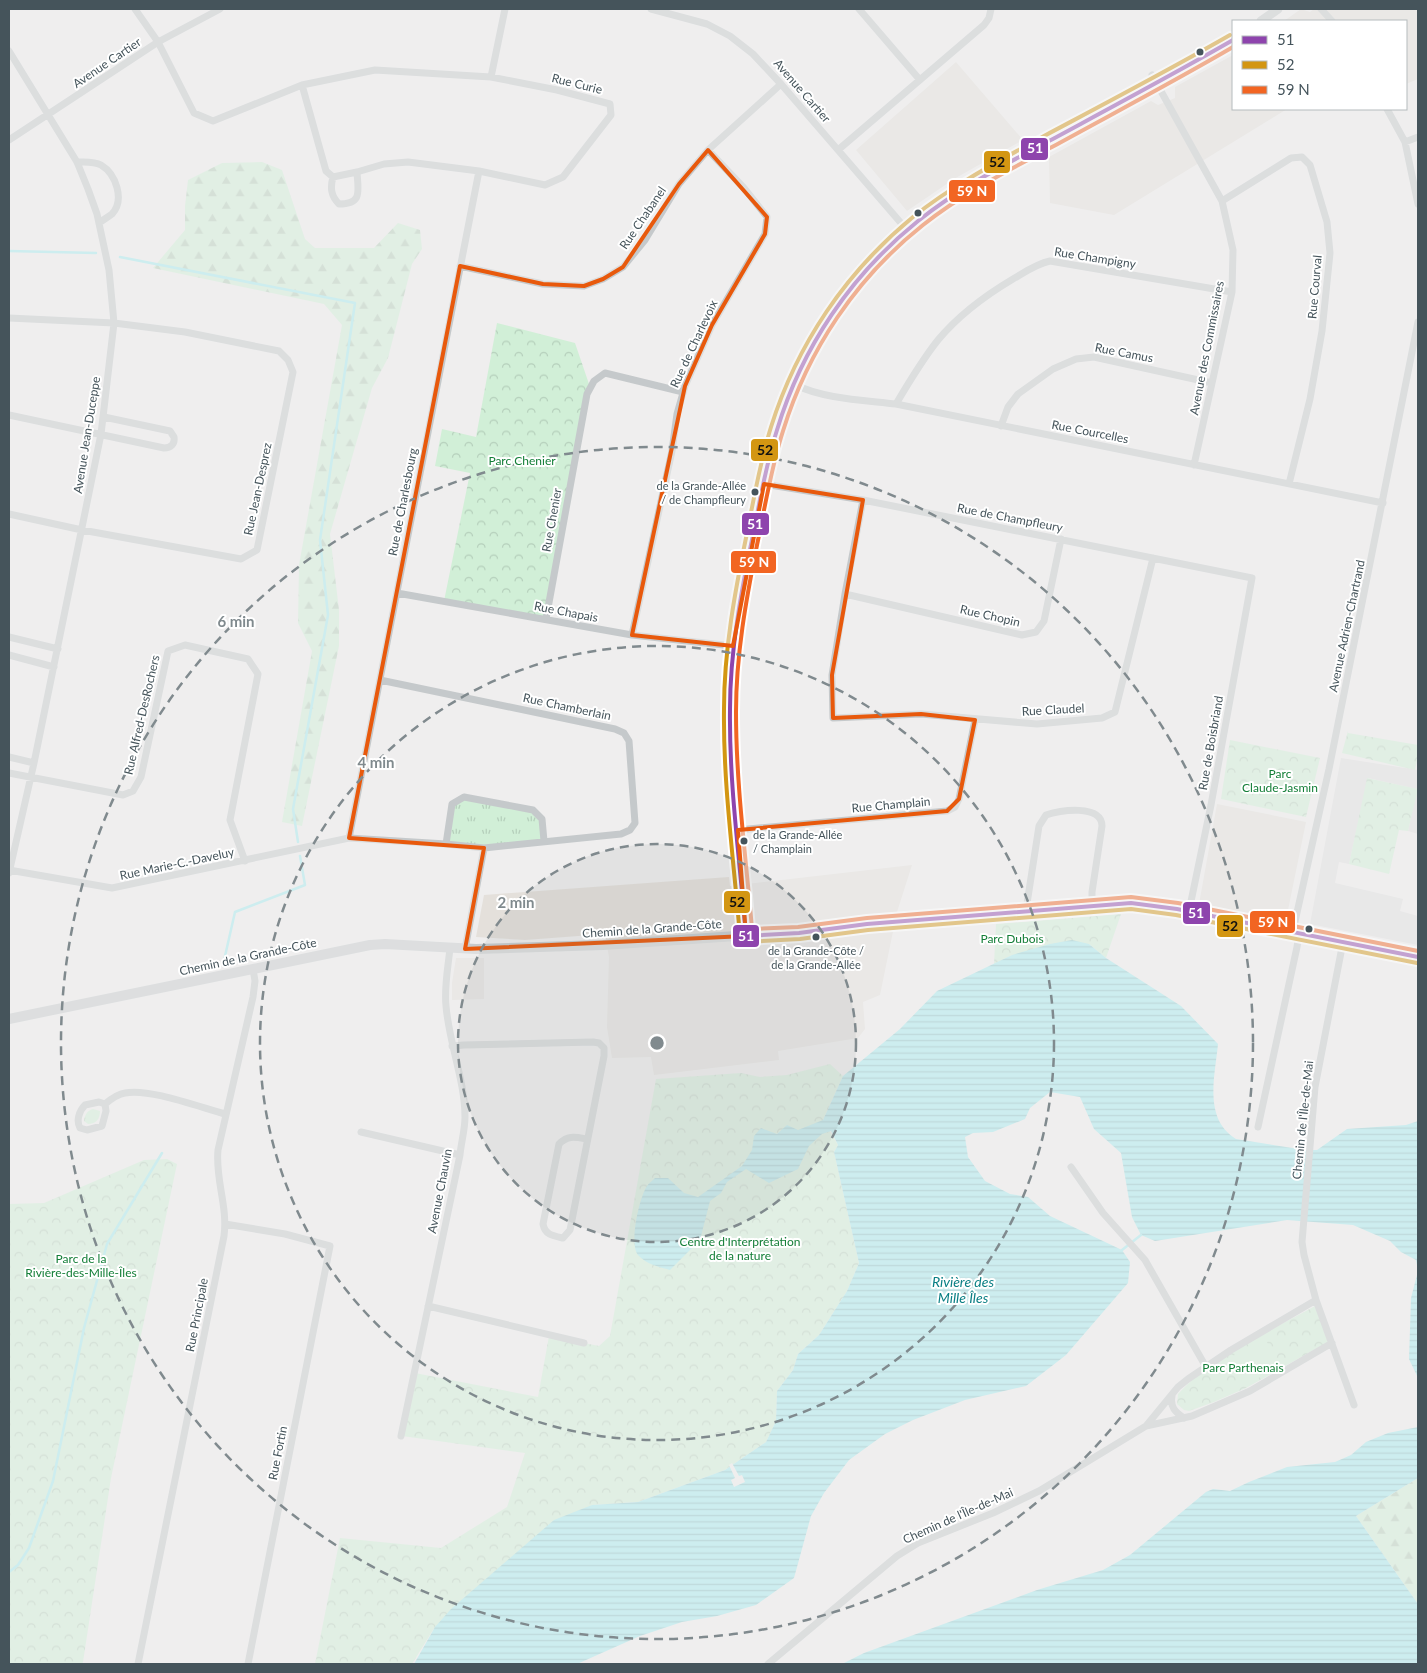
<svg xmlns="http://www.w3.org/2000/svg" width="1427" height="1673" font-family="Lato,sans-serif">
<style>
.commercial{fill:#e4e0db}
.education{fill:#e1dfe0}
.grass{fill:url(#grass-tufts)}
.forest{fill:url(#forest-firs)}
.park{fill:url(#park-crowns)}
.garden{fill:#d1efd7}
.water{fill:url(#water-rules)}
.pier{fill:#efeeee}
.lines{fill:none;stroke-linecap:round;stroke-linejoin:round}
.stream{stroke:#a4ebef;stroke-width:2.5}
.minor{stroke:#c5c9cb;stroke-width:7}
.tertiary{stroke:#c5c9cb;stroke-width:9}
.secondary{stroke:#c7cbcd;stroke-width:10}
.bus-1-casing{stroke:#fff;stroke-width:8}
.bus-2-casing{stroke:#fff;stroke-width:8}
.bus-3-casing{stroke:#fff;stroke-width:8}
.bus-1{stroke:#8e44ad;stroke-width:4}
.bus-2{stroke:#d39612;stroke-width:4}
.bus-3{stroke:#f26522;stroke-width:4}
.marked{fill:none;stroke:#e8590c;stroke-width:4;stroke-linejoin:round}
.ring{fill:none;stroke:#808a8e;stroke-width:2.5;stroke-dasharray:9 6}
.bus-dot{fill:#45545b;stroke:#fff;stroke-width:2}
.labels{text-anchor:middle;stroke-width:4;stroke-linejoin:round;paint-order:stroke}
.bus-label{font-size:11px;fill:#45545b;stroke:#fff;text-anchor:end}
.street-label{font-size:12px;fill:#45545b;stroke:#fff}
.park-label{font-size:12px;fill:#137e37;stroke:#fff}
.water-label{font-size:14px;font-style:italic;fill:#0a7f84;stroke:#fff}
.centre{fill:#808a8e;stroke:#fff;stroke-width:2.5}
.ring-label{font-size:15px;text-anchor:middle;font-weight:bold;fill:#808a8e;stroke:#fff;stroke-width:4;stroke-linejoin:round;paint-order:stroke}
.line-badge{stroke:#fff;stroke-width:2}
.badge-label{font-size:14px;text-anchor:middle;font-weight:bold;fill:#fff}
.pale-badge-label{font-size:14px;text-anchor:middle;font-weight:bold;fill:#111}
</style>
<defs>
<pattern id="grass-tufts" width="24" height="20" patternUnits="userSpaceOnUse" patternTransform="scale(1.25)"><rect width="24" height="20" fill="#d1efd7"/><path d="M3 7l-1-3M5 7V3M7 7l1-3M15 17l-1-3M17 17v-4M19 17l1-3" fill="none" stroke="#b5cfbb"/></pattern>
<pattern id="forest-firs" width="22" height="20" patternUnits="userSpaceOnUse" patternTransform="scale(1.25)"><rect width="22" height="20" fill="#d1efd7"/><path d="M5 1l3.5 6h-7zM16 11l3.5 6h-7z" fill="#b5cfbb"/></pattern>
<pattern id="park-crowns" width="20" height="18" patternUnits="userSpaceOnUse" patternTransform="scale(1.25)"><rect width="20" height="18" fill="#d1efd7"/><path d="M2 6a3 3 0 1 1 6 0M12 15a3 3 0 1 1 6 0" fill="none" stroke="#b5cfbb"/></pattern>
<pattern id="water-rules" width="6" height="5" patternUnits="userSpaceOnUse" patternTransform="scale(1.25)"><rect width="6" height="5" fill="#a4ebef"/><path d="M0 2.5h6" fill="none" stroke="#87c1c5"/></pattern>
</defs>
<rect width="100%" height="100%" fill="#efeeee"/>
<path class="commercial" d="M1301,9L1310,12L1314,9H1418V79L1406,84V21H1284Z
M1233,55V109H1287L1114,215L1050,203L1049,157L1151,101L1158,105L1175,98V87Z
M956,62L1023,140L954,179L907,211L856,150Z
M1217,804L1306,822L1287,915L1281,921L1199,904Z
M912,865L897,912L880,995L863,1002L865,1029L858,1038L778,1051L779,1060L654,1075L651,1057L612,1058L607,1027L609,957L605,934L525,940L476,937L484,895L729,877L730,886Z
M456,958H484V999L452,1000V983Z"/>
<path class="education" d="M1341,758L1418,770V834L1408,831L1417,789L1368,778L1349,864L1339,862L1335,883L1403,899L1400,911L1418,916V945L1310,924Z"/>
<path class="grass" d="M464,797L533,810L542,819L544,841L484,848L446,844L452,804Z
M93,1109L100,1111C100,1119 96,1124 88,1124L84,1121C85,1114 87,1111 93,1109Z"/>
<path class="forest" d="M262,162L282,170L305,239L315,248H374L398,223L420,230L422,249L412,264L388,358L372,388L330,534L339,610V646L302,826L282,822L312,651L298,623L299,565L342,325L324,304L153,268L185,230V206L188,180L222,163Z
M1418,1478V1604L1356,1516Z"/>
<path class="park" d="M497,323L575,343L589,384L546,619L444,601L470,473L435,466L442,429L476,437Z
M1348,731V733L1418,745V756L1415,770L1342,753Z
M1230,740L1320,758L1306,817L1221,799Z
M1367,778L1418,789L1408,831L1399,830L1389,874L1349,864Z
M1121,914L1106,958L1089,944L1012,955L994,964L996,924Z
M830,1064L843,1076L823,1120L838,1145L834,1152L859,1263L847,1291L819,1335L798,1354L793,1370L777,1391L776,1421L766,1442L725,1470L638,1502L592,1505L518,1552L451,1611L433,1630L412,1664H315L340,1538L441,1548L507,1507L525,1453L402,1436L415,1373L538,1397L549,1336L599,1346L610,1336L656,1079L741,1073L760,1077L787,1075Z
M167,1159L177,1164L111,1478L83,1662L82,1664H9V1204L44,1203L144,1160Z
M1315,1306L1328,1342L1246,1388L1214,1402L1189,1411L1184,1410L1177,1404L1178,1394C1214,1355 1269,1332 1315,1306Z"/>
<path class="garden" d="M1264,1337L1280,1365L1245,1386L1228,1359Z"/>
<path class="water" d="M1072,940L1089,944L1106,958L1181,1006L1218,1044C1215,1076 1203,1119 1236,1139L1305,1150H1317L1347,1129L1406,1125L1418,1121V1270L1416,1260L1401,1252L1390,1241L1353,1225L1287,1220L1155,1241L1141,1235L1132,1217L1121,1153L1094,1129L1080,1097L1050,1092L1030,1108L1025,1119L993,1132L973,1133L965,1137L968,1157L985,1181L1010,1194L1028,1197L1050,1216L1122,1250L1130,1262L1128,1283L1066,1355L1026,1386L965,1400L913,1420L885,1434L849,1460L824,1493L811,1516L794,1578L756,1605L717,1616L682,1622L640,1636L577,1664H414L435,1627L451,1609L554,1520L592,1505L638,1502L725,1470L766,1442L776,1421L777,1391L793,1370L798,1354L819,1335L847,1291L859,1263L834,1152L838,1145L831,1131L822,1134L809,1146L798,1169L769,1183L746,1169L727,1182L721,1193L710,1201L700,1240L670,1270C659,1267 646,1264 638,1255C629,1244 639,1198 647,1186C649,1183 653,1180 655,1178H668L684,1193L698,1197L742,1166L752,1150L754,1136L761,1128L777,1134L787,1125L798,1130L823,1120L843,1076L900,1029L937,991L1012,955L1050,944Z
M1418,1271V1378L1409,1359L1411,1298Z
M1418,1427V1478L1356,1516L1418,1604V1664H842L864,1653L1037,1590L1103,1570L1130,1555L1206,1492L1213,1489L1230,1491L1249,1482L1287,1467L1335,1462L1351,1455L1366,1442L1388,1433Z"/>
<path class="pier" d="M732,1463L739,1476L742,1475L745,1482L734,1487L731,1480L735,1478L729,1465Z"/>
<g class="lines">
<path class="stream" d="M9,251L96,253
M120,257L355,303L320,540L328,615L293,809L298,842
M223,965L235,912L305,885L300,856
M1122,1250L1141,1235
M9,1572L18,1565L29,1548L53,1481L84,1328L107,1244L162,1153"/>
<path class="minor" d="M135,9L158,42L194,113L213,121L302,85L375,70L491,77L557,90L610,104L611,115L563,177L545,185L479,171L408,162L384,164L357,172L333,177L326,171L302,85
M651,9L707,24L730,36L753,54L781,84L907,230
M859,9L920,80
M1321,9L1332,21
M9,51L77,162L88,189L97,214L109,270L114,323L101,434L34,763L9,873
M1152,75L1222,201L1233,250L1232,292L1194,465
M491,77L505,9
M1387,109L1405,142L1418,204
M9,140L158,42L220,9
M1405,142L1418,137
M838,150L984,25L989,18L991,9
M77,162C85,162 94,161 101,165C116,174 125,200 112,214C108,217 103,220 99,223
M333,177C330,188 331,196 339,204C363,204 358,191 357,172
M1222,201L1291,158L1302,157L1310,165L1327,222L1330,253L1322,331L1310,399L1289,484
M460,266L543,284L584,286L603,279L623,267L645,240L679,184L708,150L781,84
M9,318L114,323L185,332L279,351L288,360L293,372L257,550L241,559L82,530L9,514
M793,384C824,399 862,400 896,404L1383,503
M896,404C909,382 922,360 938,340C958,316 986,295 1013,279C1025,272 1036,264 1050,261L1232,292
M9,415L164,448C171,448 175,444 174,437L170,431L104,417
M1001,426L1008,407L1018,394L1053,369L1076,359L1094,357L1212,383
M764,484L863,500L1252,578L1211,805L1189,911
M863,500L845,594L832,675L833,718L921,714L1037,724L1102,718L1115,712L1153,558
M397,593L632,635L733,646
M845,594L1022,635L1036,632L1044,621L1061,539
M546,619L587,394L594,381L605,373L683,392
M632,635L672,451L677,414L685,386L712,325L765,234L767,217L744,188L708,150
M9,637L58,649
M9,655L54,667
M9,757L34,763
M9,773L123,795L133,791L141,777L168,651L185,645L248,659L258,674L230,820L245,861
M738,830L947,811L955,807L959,799L975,720
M349,838L479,171
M446,844L452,804L464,797L533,810L542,819L544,841
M9,870L112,888L349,838L446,844L484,848L621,834L630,830L635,823L629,741L624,733L615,729L380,680
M1026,910L1039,826L1046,815C1059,810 1102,804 1102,826L1092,892V905
M1343,942L1315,1087L1302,1242L1304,1255L1316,1300L1354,1405
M465,949L484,848
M452,1046L464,1045L593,1042L599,1043L604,1048V1056L570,1230L563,1238C553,1236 545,1235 543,1224L559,1144C568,1135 575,1137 587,1139
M105,1104L106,1111L102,1126L87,1130L80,1128C76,1121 79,1111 85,1105L99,1102L105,1104C111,1099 118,1094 125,1093C149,1088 199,1107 225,1114
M1258,1127L1297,947L1298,940L1294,926L1329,769L1418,322
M361,1132L460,1155
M1071,1167L1103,1213L1145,1260L1206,1367
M225,1224L285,1234L330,1246L248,1664
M1316,1300L1231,1350L1188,1379L1178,1387L1146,1426L1192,1416L1250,1391L1332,1343
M428,1306L584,1343
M1172,1396C1170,1407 1175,1412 1184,1418
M401,1436L460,1155C461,1143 465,1130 465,1117C465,1081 449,1043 446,1006C444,987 448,968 450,948
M138,1664L224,1236C228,1206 215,1179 218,1150L253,997L255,981L253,969
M768,1664L897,1556L918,1543L993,1513L1039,1491L1146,1426"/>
<path class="tertiary" d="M1261,21L1278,9
M746,936C741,861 729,784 730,709C730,652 741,596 752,540C760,503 766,466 777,429C801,349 851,273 918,221C954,192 994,171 1034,149C1100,113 1168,78 1233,40"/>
<path class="secondary" d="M9,1019L370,945L385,944L476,949L603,945L736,936L799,933L867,924L1123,903L1148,904L1177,909L1418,957"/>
<defs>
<path id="bus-1" d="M1233,40C1172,75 1110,108 1049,141C1004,165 958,189 918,221C851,275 802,347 777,430C766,464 760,500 753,535C741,592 730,651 730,709C729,785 740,861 746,936L799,933L867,924L1131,903L1177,909L1418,957"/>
<path id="bus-2" d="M1230,35C1169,70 1106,103 1044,136C999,161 953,185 913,217C846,272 797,344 771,427C760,462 754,498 747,533C735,591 724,650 724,709C723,785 734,861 740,937L742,941L746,942L800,939L868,930L1131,909L1176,915L1417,963"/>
<path id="bus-3" d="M1233,47C1173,82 1112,114 1052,147C1007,171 962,194 923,225C856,278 808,350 783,431C771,468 765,507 757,545C746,600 736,655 736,712C736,785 746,857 752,929L798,927L867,918L1131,897L1178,903L1418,951"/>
</defs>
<use href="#bus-1" class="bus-1-casing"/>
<use href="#bus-2" class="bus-2-casing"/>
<use href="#bus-3" class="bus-3-casing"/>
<use href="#bus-1" class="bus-1"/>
<use href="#bus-2" class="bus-2"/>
<use href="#bus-3" class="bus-3"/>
</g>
<path d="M0 0H1427V1673H0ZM708,150L767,217L765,234L712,325L685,386L632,635L733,646L764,484L863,500L832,675L833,718L921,714L975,720L959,799L947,811L738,830L746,936L465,949L484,848L349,838L460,266L543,284L584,286L603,279L623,267L679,184Z" fill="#efeeee" fill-opacity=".55" fill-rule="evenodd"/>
<path class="marked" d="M708,150L767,217L765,234L712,325L685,386L632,635L733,646L764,484L863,500L832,675L833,718L921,714L975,720L959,799L947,811L738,830L746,936L465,949L484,848L349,838L460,266L543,284L584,286L603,279L623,267L679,184Z"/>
<circle cx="657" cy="1043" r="199" fill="#808a8e" fill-opacity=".12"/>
<g class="ring">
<circle cx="657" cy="1043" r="199"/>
<circle cx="657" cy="1043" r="397"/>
<circle cx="657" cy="1043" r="596"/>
</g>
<g class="bus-dot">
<circle cx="1200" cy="52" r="4.5"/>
<circle cx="918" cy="213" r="4.5"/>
<circle cx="755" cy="492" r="4.5"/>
<circle cx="744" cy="841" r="4.5"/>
<circle cx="1309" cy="929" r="4.5"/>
<circle cx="816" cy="937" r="4.5"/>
</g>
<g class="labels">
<g class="bus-label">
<text x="746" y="490">de la Grande-Allée<tspan x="746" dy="14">/ de Champfleury</tspan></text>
<text x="753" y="839" text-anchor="start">de la Grande-Allée<tspan x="753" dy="14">/ Champlain</tspan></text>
<text x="816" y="955" text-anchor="middle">de la Grande-Côte /<tspan x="816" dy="14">de la Grande-Allée</tspan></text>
</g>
<g class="street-label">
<text transform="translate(107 63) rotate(-34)" y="4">Avenue Cartier</text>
<text transform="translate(577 84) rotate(14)" y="4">Rue Curie</text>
<text transform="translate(802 91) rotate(49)" y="4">Avenue Cartier</text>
<text transform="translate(643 218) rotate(-56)" y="4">Rue Chabanel</text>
<text transform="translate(1095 258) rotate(9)" y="4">Rue Champigny</text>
<text transform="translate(1315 287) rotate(-85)" y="4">Rue Courval</text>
<text transform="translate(694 344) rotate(-65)" y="4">Rue de Charlevoix</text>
<text transform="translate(1207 348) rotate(-79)" y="4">Avenue des Commissaires</text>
<text transform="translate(1124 353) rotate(11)" y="4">Rue Camus</text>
<text transform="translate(1090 432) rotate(11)" y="4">Rue Courcelles</text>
<text transform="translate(87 435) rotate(-81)" y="4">Avenue Jean-Duceppe</text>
<text transform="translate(258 489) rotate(-78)" y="4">Rue Jean-Desprez</text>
<text transform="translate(403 502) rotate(-79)" y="4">Rue de Charlesbourg</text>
<text transform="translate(1010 518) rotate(11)" y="4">Rue de Champfleury</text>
<text transform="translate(552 520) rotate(-80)" y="4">Rue Chenier</text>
<text transform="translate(566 612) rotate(11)" y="4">Rue Chapais</text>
<text transform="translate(990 616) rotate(13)" y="4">Rue Chopin</text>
<text transform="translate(1347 626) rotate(-78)" y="4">Avenue Adrien-Chartrand</text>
<text transform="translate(567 707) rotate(12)" y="4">Rue Chamberlain</text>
<text transform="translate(1053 710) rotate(-3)" y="4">Rue Claudel</text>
<text transform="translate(142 715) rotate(-77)" y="4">Rue Alfred-DesRochers</text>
<text transform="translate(1211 743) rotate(-80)" y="4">Rue de Boisbriand</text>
<text transform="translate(891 805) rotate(-5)" y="4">Rue Champlain</text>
<text transform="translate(177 864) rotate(-12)" y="4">Rue Marie-C.-Daveluy</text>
<text transform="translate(652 929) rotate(-4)" y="4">Chemin de la Grande-Côte</text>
<text transform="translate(248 957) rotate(-12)" y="4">Chemin de la Grande-Côte</text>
<text transform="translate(1303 1120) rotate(-84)" y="4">Chemin de l'Île-de-Mai</text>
<text transform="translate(440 1191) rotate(-79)" y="4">Avenue Chauvin</text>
<text transform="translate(197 1315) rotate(-79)" y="4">Rue Principale</text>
<text transform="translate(278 1453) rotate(-79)" y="4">Rue Fortin</text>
<text transform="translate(958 1516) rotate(-24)" y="4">Chemin de l'Île-de-Mai</text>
</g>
<g class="park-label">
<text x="522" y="465">Parc Chenier</text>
<text x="1280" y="778">Parc<tspan x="1280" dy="14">Claude-Jasmin</tspan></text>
<text x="1012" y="943">Parc Dubois</text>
<text x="740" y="1246">Centre d'Interprétation<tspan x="740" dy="14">de la nature</tspan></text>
<text x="81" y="1263">Parc de la<tspan x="81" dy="14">Rivière-des-Mille-Îles</tspan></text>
<text x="1243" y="1372">Parc Parthenais</text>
</g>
<g class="water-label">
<text x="963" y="1287">Rivière des<tspan x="963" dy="16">Mille Îles</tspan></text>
</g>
</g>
<circle cx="657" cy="1043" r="8" class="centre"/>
<g class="ring-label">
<text x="236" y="627">6 min</text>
<text x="376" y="768">4 min</text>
<text x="516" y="908">2 min</text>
</g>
<g class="line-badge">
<rect x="1020" y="137" width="29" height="24" rx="5" fill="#8e44ad"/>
<rect x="983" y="150" width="28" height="24" rx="5" fill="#d39612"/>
<rect x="948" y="179" width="48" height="24" rx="5" fill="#f26522"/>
<rect x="750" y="438" width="29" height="24" rx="5" fill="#d39612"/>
<rect x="741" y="512" width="29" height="24" rx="5" fill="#8e44ad"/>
<rect x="730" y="550" width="47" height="24" rx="5" fill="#f26522"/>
<rect x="723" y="890" width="28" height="24" rx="5" fill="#d39612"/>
<rect x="1182" y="901" width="29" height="24" rx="5" fill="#8e44ad"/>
<rect x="1249" y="910" width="47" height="24" rx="5" fill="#f26522"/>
<rect x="1216" y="914" width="28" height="24" rx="5" fill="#d39612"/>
<rect x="732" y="924" width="28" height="24" rx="5" fill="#8e44ad"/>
</g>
<g class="badge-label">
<text x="1035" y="153">51</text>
<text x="972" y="196">59 N</text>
<text x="755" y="529">51</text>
<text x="754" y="567">59 N</text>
<text x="1196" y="918">51</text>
<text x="1273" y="927">59 N</text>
<text x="746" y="941">51</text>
</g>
<g class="pale-badge-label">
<text x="997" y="167">52</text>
<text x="765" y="455">52</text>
<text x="737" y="907">52</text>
<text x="1230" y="931">52</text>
</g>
<rect width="1427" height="1673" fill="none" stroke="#45545b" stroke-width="20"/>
<rect x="1232" y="20" width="175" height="90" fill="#ffffff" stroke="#b5bbbd"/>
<rect x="1242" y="36" width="25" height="8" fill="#8e44ad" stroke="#b5bbbd"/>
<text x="1277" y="45" font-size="15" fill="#45545b">51</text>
<rect x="1242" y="61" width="25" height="8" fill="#d39612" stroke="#b5bbbd"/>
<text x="1277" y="70" font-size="15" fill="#45545b">52</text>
<rect x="1242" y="86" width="25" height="8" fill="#f26522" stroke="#b5bbbd"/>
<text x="1277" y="95" font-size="15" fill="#45545b">59 N</text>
</svg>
